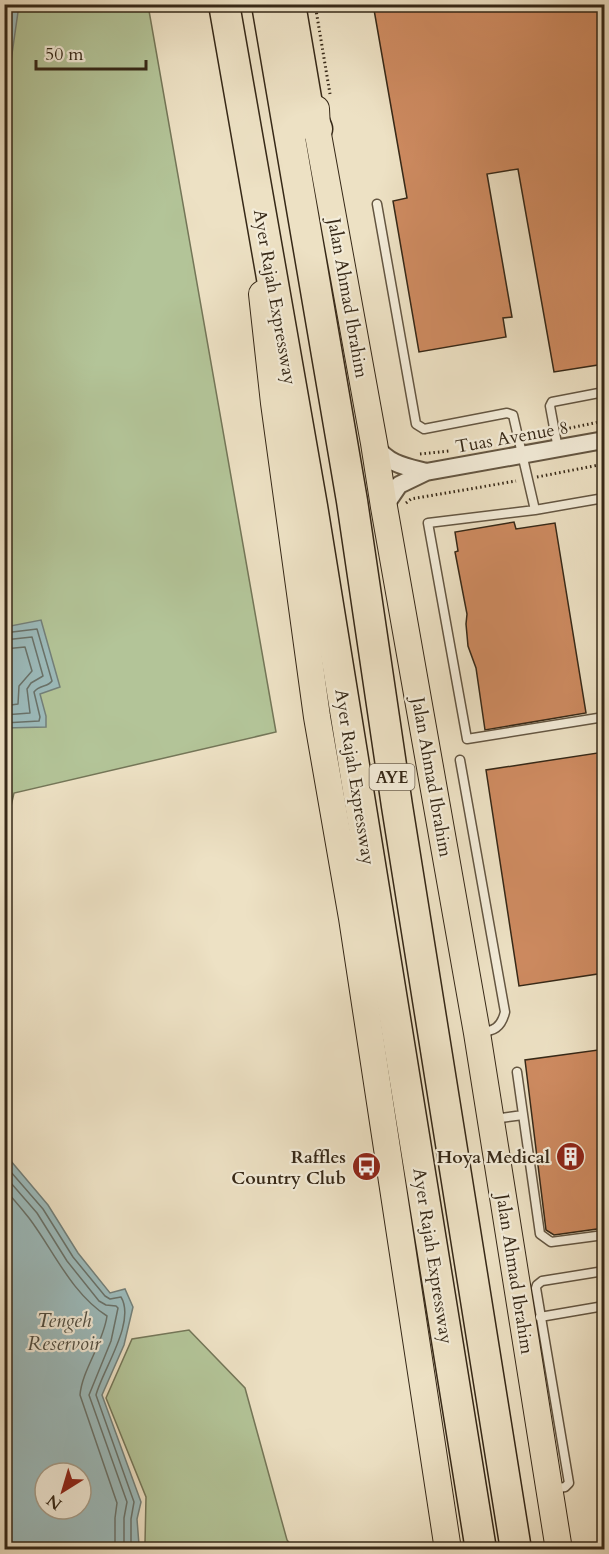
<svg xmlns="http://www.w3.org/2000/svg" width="609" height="1554" font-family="Cardo,serif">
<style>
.green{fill:#b3c498;stroke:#747658;stroke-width:1.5}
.water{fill:#9cbbbc;stroke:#73807a;stroke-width:1.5;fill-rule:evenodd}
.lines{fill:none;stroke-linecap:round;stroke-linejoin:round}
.shore{stroke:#69726a;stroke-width:1.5}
.building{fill:#cd8a60;stroke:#362817;stroke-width:1.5}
.lane-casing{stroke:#645642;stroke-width:11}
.street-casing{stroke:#645642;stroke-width:20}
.primary-casing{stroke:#362817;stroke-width:28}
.highway-casing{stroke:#362817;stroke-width:33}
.path{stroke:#362817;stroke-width:3;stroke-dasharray:1.5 3;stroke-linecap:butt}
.lane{stroke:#f3ecd9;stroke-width:8}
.street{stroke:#f3ecd9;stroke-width:16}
.primary{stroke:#ede1c4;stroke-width:26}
.highway{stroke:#ede1c4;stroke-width:30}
.labels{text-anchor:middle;stroke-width:4.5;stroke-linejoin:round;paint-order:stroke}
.shield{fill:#f3ecd9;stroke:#6f6351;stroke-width:1.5}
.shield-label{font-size:16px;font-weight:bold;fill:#362817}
.street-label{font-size:18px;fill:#362817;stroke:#f3ecd9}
.poi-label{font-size:18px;font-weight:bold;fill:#362817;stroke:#f3ecd9;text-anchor:end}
.water-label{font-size:20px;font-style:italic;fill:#504d40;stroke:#f3ecd9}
</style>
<rect width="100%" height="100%" fill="#ede1c4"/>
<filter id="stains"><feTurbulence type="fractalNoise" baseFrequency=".00333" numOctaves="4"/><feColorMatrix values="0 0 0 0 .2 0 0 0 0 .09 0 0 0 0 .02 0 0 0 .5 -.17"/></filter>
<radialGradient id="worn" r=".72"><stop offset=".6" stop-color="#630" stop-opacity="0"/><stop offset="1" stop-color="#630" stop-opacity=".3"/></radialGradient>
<path class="green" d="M5,5H148L276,732L14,793L5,832Z
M189,1330L245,1388L287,1540L294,1549H141L145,1543L146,1497L106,1398L132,1339Z"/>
<path class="water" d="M5,4L19,5L5,103L4,5Z
M41,620L60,687L40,694L46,716V727L5,728V627Z
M5,1154L48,1205L78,1253L110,1293L125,1289L133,1307L124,1345L102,1395L141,1502L137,1519L139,1545L136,1549H5ZM45,1473H81V1509H45Z"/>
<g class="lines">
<path class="shore" d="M4,633L37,629L52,681C48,687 39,685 34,692L40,717L39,721L4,723
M4,640L32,637L43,676L31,683L27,689L30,713L4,715
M4,649L25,647L32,671L19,686L18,704L4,706
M4,1164L43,1209L73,1257L105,1296L110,1299L121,1297C136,1322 103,1369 96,1395L134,1502L131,1519V1550
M4,1175L37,1213L67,1261L99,1301L106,1305L116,1306L118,1308L111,1341L89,1395L127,1502L124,1518V1550
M4,1189C13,1198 21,1208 29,1218C54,1251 71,1293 107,1316C103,1344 82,1370 80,1395L117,1503L115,1518V1550"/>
</g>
<path class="building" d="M373,4H604V155L598,156L604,190V364L554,372L518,169L487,174L512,317L503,318L506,337L419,352L393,201L407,198Z
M514,522L516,529L555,523L586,713L485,730L476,668L468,646L466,624L467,614L455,552L458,551L455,532Z
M604,752V973L519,986L486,770Z
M598,1050L604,1085V1228L554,1235L546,1230L525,1060Z"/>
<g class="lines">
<defs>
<path id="lane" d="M377,204L416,424L424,429L507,413L513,415L535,510
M558,449L550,406L552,402L604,392
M604,498L535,510L428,523L467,739L604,717
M460,760L505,1012C501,1028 494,1031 478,1033
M517,1072L540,1234L551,1242L604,1235
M494,1119L523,1115
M540,1317L604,1306
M553,1489L565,1487L569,1483L536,1288L537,1285L542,1281L604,1271"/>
<path id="street" d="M376,446C387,464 407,467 426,472
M384,507L399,485L426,472L604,440"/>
<path id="primary" d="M316,109L317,129L374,443L384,507L477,1033L559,1550
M262,294L274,403L317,717L352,918L448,1550"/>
<path id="highway" d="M224,4L312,506L481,1550
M267,4L352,501L397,806L516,1550
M290,4L307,104L317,129"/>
</defs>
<use href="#lane" class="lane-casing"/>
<use href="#street" class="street-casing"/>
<use href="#primary" class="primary-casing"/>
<use href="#highway" class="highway-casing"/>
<path class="path" d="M315,4L330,94
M565,429L604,421
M420,454L449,451
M537,477L604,464
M406,503L411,499L516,481"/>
<use href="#lane" class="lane"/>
<use href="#street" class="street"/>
<use href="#primary" class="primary"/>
<use href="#highway" class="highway"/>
</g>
<defs>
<symbol id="building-disc" viewBox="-11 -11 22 22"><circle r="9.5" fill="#8f2418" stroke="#f3ecd9"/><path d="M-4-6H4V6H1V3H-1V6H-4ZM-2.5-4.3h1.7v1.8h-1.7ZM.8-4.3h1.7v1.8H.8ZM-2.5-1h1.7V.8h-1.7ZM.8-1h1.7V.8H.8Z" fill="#fff"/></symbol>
<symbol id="bus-disc" viewBox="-11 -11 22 22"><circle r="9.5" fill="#8f2418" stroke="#f3ecd9"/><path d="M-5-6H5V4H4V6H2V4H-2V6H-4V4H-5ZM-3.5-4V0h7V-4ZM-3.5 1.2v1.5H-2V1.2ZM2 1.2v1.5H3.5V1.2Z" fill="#fff"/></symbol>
</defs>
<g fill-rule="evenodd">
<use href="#building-disc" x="554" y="1140" width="33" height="33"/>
<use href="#bus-disc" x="350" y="1150" width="33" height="33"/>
</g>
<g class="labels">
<rect class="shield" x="369.5" y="764" width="45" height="26" rx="4.5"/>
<g class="shield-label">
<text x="392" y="783">AYE</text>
</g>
<g class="street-label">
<text transform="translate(275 297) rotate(80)" y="6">Ayer Rajah Expressway</text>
<text transform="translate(348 298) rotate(80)" y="6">Jalan Ahmad Ibrahim</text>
<text transform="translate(512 437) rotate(-10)" y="6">Tuas Avenue 8</text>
<text transform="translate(355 777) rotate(81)" y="6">Ayer Rajah Expressway</text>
<text transform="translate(432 777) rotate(80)" y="6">Jalan Ahmad Ibrahim</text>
<text transform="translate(433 1256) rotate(81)" y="6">Ayer Rajah Expressway</text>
<text transform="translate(515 1274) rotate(81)" y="6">Jalan Ahmad Ibrahim</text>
</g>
<g class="poi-label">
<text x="346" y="1163">Raffles<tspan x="346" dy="21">Country Club</tspan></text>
<text x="550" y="1163">Hoya Medical</text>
</g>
<g class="water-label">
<text x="64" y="1327">Tengeh<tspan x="64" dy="23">Reservoir</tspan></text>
</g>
</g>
<rect width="609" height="1554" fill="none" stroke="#ede1c4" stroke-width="24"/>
<rect x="6" y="6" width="597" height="1542" fill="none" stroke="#362817" stroke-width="3"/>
<rect x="12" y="12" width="585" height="1530" fill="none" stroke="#362817" stroke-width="1.5"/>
<g transform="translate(63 1491) rotate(217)"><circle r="28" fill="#f3ecd9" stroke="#a79e8b" stroke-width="1.5"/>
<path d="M0-4.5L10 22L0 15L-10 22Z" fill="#8f2418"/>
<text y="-9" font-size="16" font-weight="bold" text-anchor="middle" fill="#362817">N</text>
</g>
<path d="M36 60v9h110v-9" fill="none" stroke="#362817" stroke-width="3"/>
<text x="45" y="60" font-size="18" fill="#362817" stroke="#f3ecd9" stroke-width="4.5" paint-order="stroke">50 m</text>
<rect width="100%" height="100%" filter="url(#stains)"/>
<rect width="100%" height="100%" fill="url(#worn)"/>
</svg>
